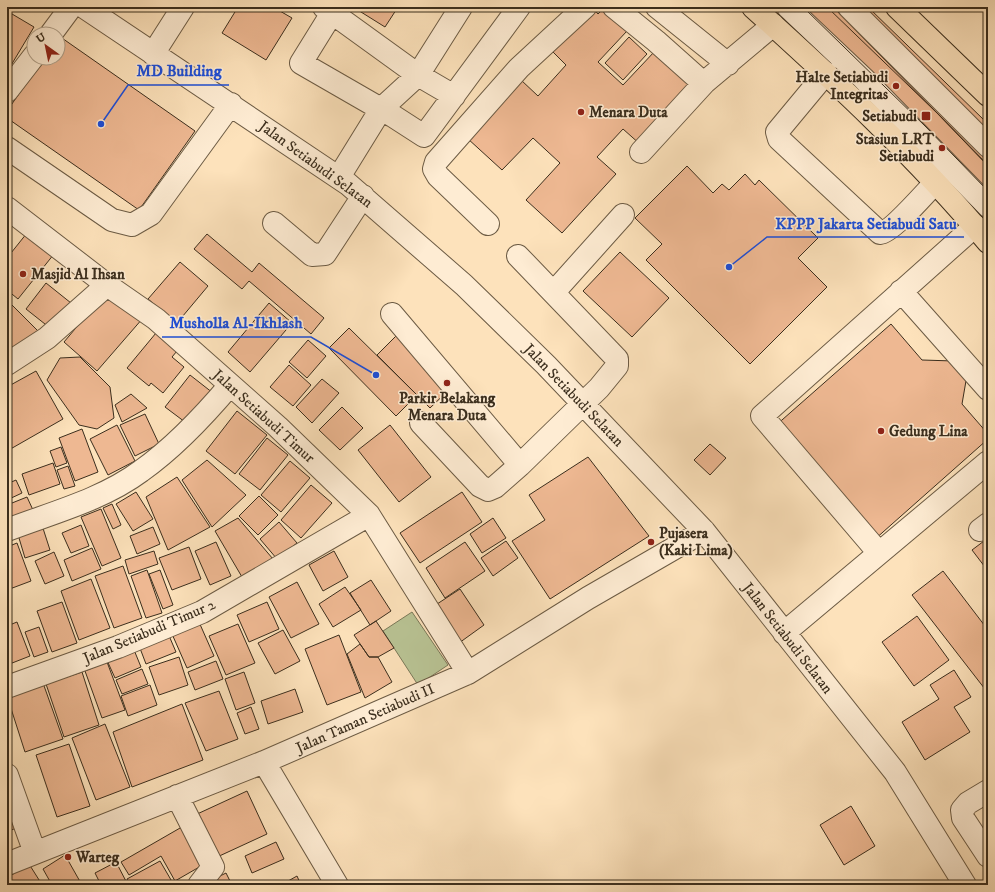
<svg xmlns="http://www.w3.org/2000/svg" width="995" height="892" font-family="'IM FELL DW Pica',serif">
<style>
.green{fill:#b9c495;stroke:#7a7959}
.building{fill:#eeb892;stroke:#3b2e1d}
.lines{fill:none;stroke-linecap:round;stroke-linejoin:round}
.minor-casing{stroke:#6c5b44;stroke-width:24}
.major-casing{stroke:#3b2e1d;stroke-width:24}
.minor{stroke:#feecd3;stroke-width:22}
.major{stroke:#fde2bb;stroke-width:22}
.tram{stroke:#3b2e1d;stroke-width:1}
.poi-dot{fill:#8f2418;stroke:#feecd3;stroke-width:1.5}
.labels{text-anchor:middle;stroke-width:3;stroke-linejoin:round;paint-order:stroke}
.poi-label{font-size:15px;font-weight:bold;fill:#3b2e1d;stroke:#feecd3;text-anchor:start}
.street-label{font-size:15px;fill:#3b2e1d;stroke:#feecd3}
.leader{fill:none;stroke:#1d4ed8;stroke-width:1.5}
.callout-dot{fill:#1d4ed8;stroke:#feecd3;stroke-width:1.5}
.callout-label{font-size:16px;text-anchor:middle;font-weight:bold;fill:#1d4ed8;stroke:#feecd3;stroke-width:3;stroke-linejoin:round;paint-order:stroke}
</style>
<rect width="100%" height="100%" fill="#fde2bb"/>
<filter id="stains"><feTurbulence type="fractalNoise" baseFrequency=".005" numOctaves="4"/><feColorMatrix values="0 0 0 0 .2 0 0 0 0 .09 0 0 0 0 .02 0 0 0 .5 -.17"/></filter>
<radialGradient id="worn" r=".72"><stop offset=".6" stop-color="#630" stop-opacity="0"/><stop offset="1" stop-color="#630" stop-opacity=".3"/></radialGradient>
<path class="green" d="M412,612L448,665L418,685L383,631Z"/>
<path class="building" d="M238,7H273L292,18L266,60L222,33Z
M353,7H398L385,27Z
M746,7H868L984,120L988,125V250L919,172Z
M803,7H833L988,165V193Z
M593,8L598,14L603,9L627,31L598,62L623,85L655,51L694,87L641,145L623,129L597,157L616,174L562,233L526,200L560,163L533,138L502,170L467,138L521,80L538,96L566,65L553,52Z
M7,11L34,27L7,72Z
M59,36L195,131L139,210L7,118V111L44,58H58Z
M629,37L647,54L623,80L605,63Z
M687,166L713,193L722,184L729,190L745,174L755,185L759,180L818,238L798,258L827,287L750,364L646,260L662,244L635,218Z
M27,233L54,254L18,299L7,290V258Z
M207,234L252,272L259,263L324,318L311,334L249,281L242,289L194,249Z
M620,252L669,298L632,337L583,291Z
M180,262L208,286L177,323L148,299Z
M46,283L71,303L50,328L26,309Z
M107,291L143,318L97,371L64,342Z
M7,300L43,336L7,355Z
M269,303L292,323L250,372L228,352Z
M891,324L922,360L954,361L967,375L962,404L988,434V439L874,540L774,427Z
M349,328L417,395L396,416L329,348Z
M400,332L454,385L430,408L377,355Z
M156,333L177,351L172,357L184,367L163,393L151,383L149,386L127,368Z
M308,340L326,356L307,378L289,362Z
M80,357L110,387L114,418L97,429L79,425L47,380L60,358Z
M289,365L311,385L293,406L270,387Z
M36,371L63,419L7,451V387Z
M190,375L213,393L189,425L165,407Z
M322,379L339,393L312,423L296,407Z
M131,394L147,408L122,422L115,405Z
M342,407L363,428L340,450L319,430Z
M237,411L267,435L235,474L206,451Z
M145,414L159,444L135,456L120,425Z
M117,425L135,461L108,475L90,439Z
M390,425L431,477L399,502L358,450Z
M82,429L98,472L75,481L59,438Z
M267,438L288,455L260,490L239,474Z
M710,444L726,458L710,475L694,460Z
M61,447L67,463L56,467L50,451Z
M588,457L649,536L550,599L512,541L545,520L529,495Z
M207,460L246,495L212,527L182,480Z
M290,461L310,478L281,512L261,495Z
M53,463L60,484L29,495L22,474Z
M68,466L75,486L64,489L57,470Z
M177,477L210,527L168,550L146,497Z
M16,480L22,493L7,500V484Z
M311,485L332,503L301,538L281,520Z
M136,492L153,519L133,531L116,504Z
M462,492L482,522L420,563L400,533Z
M259,496L278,515L258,535L239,516Z
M27,497L33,510L7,521V505Z
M112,504L121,525L113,529L103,508Z
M101,509L121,558L102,566L81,517Z
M238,518L273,559L242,577L215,531Z
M493,518L506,538L482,553L470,534Z
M40,519L50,550L25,558L16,528Z
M279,522L297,543L277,559L260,539Z
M81,525L89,546L71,553L62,533Z
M153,527L160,544L137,554L130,536Z
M988,538V571L972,550Z
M506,541L518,558L493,576L481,558Z
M216,542L231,576L210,585L195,551Z
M465,542L485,571L445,598L426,568Z
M17,543L31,581L7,590V547Z
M189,547L201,579L172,590L159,558Z
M92,548L101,569L72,581L64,560Z
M154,551L158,564L129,574L125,560Z
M334,551L348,577L323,591L309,565Z
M54,552L64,576L45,584L35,561Z
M123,566L142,618L114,628L95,576Z
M147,570L162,613L146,618L131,576Z
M160,570L173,605L163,609L149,574Z
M943,571L988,630V693L912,595Z
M91,579L110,628L79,640L61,591Z
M371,580L391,611L370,625L350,593Z
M297,582L319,624L291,638L269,597Z
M345,587L361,610L333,627L319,604Z
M460,589L484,625L459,643L434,606Z
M62,602L77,643L52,652L37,611Z
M267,602L279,629L249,642L237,615Z
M917,616L949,660L914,686L882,642Z
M376,621L394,648L378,657H369L354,635Z
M17,622L30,656L7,665V626Z
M199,622L214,656L187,668L172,634Z
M238,624L255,663L226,675L209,636Z
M39,627L48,652L34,657L25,632Z
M283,630L300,661L275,674L258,643Z
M167,631L176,652L146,664L138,643Z
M339,635L361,692L327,705L305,649Z
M360,644L369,657H378L392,682L365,698L347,654Z
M132,645L141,667L115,678L105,656Z
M179,657L188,685L159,695L149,667Z
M216,661L223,679L195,690L188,672Z
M107,662L125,710L102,718L85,671Z
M142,669L148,684L122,694L116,680Z
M954,670L971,697L954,707L970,732L925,760L902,722L939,699L930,685Z
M82,672L99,725L64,737L46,684Z
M244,672L255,703L236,710L225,679Z
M43,683L63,739L25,752L7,696Z
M150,685L157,705L128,716L121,696Z
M295,689L303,712L268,724L261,701Z
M219,691L238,739L206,751L185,703Z
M182,704L203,760L132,787L113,732Z
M251,707L259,729L245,734L237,713Z
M105,724L130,787L96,800L72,738Z
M69,744L90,806L57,817L36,755Z
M247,791L267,834L215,858L195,815Z
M7,803L16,828L7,832Z
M851,806L875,846L844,865L820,825Z
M187,824L208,862L175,881L161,856L129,875L121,862Z
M276,842L284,859L252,873L245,856Z
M65,855L82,885H52L43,869Z
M160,861L174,885H130L127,879Z
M116,862L128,885H101L95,873Z
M29,864L41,883L38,885H7V878Z
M226,873L232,885H202Z
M297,876L301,885H281Z"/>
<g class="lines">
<defs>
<path id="minor" d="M84,7L348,184L464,285L546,365L704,531L895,772L965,885
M324,7L418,75L454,96
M614,7L656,41L702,82H705L773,25
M657,7L728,64
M788,7L863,78L988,206
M849,7L988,146
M332,13L301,63L393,116L424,136L519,7
M51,34L71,7
M153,54L183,7
M826,73L777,132L779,139L880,233C892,232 925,193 935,183
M7,91L34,56
M7,148L112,220L132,225L151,214L231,104
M641,152L705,82
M339,177L381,109L418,75L461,7
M7,208L107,285L156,319L278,427L369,515L468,673
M274,223L312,255L325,254L363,196
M488,224L438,176L434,169L436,162L519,68L585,7
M901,291L988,389
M554,292L623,215
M392,314L520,465L599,388L617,366V359L518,256
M7,364L47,338L107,285
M421,423L480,486L488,490L495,487L520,465
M7,530C51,513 102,500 141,471C175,447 203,417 230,385
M980,530L988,524
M879,553L762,416L975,226
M784,633L988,462
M7,687L118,647L202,612L369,515
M264,762L337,885
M7,775L35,853
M988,791L968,803L962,810L963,818L988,856
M177,796L213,867L199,885
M7,864L264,762L468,673L588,598L704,531"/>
<path id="major" d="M753,7C835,81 917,157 988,242
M897,7L988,95"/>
</defs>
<use href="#minor" class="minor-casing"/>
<use href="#major" class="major-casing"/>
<use href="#minor" class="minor"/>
<use href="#major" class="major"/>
<path class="tram" d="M803,7L925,126L988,191
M827,7L938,114L988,166"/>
</g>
<g class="poi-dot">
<circle cx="896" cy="86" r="4"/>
<circle cx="581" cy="112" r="4"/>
<rect x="921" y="111" width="10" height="10" rx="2"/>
<circle cx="942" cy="148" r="4"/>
<circle cx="23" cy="274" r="4"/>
<circle cx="447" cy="383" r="4"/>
<circle cx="881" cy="431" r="4"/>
<circle cx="651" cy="542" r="4"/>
<circle cx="68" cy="857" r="4"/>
</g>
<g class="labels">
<g class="poi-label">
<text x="888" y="82" text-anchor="end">Halte Setiabudi<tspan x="888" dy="17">Integritas</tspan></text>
<text x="589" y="117">Menara Duta</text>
<text x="917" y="121" text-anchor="end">Setiabudi</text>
<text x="934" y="144" text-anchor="end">Stasiun LRT<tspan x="934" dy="17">Setiabudi</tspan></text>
<text x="31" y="279">Masjid Al Ihsan</text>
<text x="447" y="403" text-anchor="middle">Parkir Belakang<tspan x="447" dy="17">Menara Duta</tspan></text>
<text x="889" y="436">Gedung Lina</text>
<text x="659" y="538">Pujasera<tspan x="659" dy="17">(Kaki Lima)</tspan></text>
<text x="76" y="862">Warteg</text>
</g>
<g class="street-label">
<text transform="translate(316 164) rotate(36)" y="5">Jalan Setiabudi Selatan</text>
<text transform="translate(574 395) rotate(46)" y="5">Jalan Setiabudi Selatan</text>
<text transform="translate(264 416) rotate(42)" y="5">Jalan Setiabudi Timur</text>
<text transform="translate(149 631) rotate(-23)" y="5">Jalan Setiabudi Timur 2</text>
<text transform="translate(788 638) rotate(52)" y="5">Jalan Setiabudi Selatan</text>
<text transform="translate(365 718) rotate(-24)" y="5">Jalan Taman Setiabudi II</text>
</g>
</g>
<path class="leader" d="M101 124L128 85H229M729 267L767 237H964M376 375L311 337H162"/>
<g class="callout-dot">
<circle cx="101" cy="124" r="4"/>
<circle cx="729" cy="267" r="4"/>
<circle cx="376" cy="375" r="4"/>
</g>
<g class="callout-label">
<text x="179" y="76">MD Building</text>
<text x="866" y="229">KPPP Jakarta Setiabudi Satu</text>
<text x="236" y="328">Musholla Al-Ikhlash</text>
</g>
<rect width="995" height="892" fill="none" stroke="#fde2bb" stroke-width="24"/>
<rect x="8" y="8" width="979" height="876" fill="none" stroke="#3b2e1d" stroke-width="2"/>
<rect x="12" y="12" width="971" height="868" fill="none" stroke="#3b2e1d"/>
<g transform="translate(46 46) rotate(327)"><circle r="19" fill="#feecd3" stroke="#b0a08a"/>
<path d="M0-3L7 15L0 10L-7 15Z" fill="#8f2418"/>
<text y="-6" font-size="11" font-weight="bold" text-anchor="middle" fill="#3b2e1d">U</text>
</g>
<rect width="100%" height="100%" filter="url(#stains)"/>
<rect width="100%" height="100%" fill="url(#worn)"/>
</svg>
